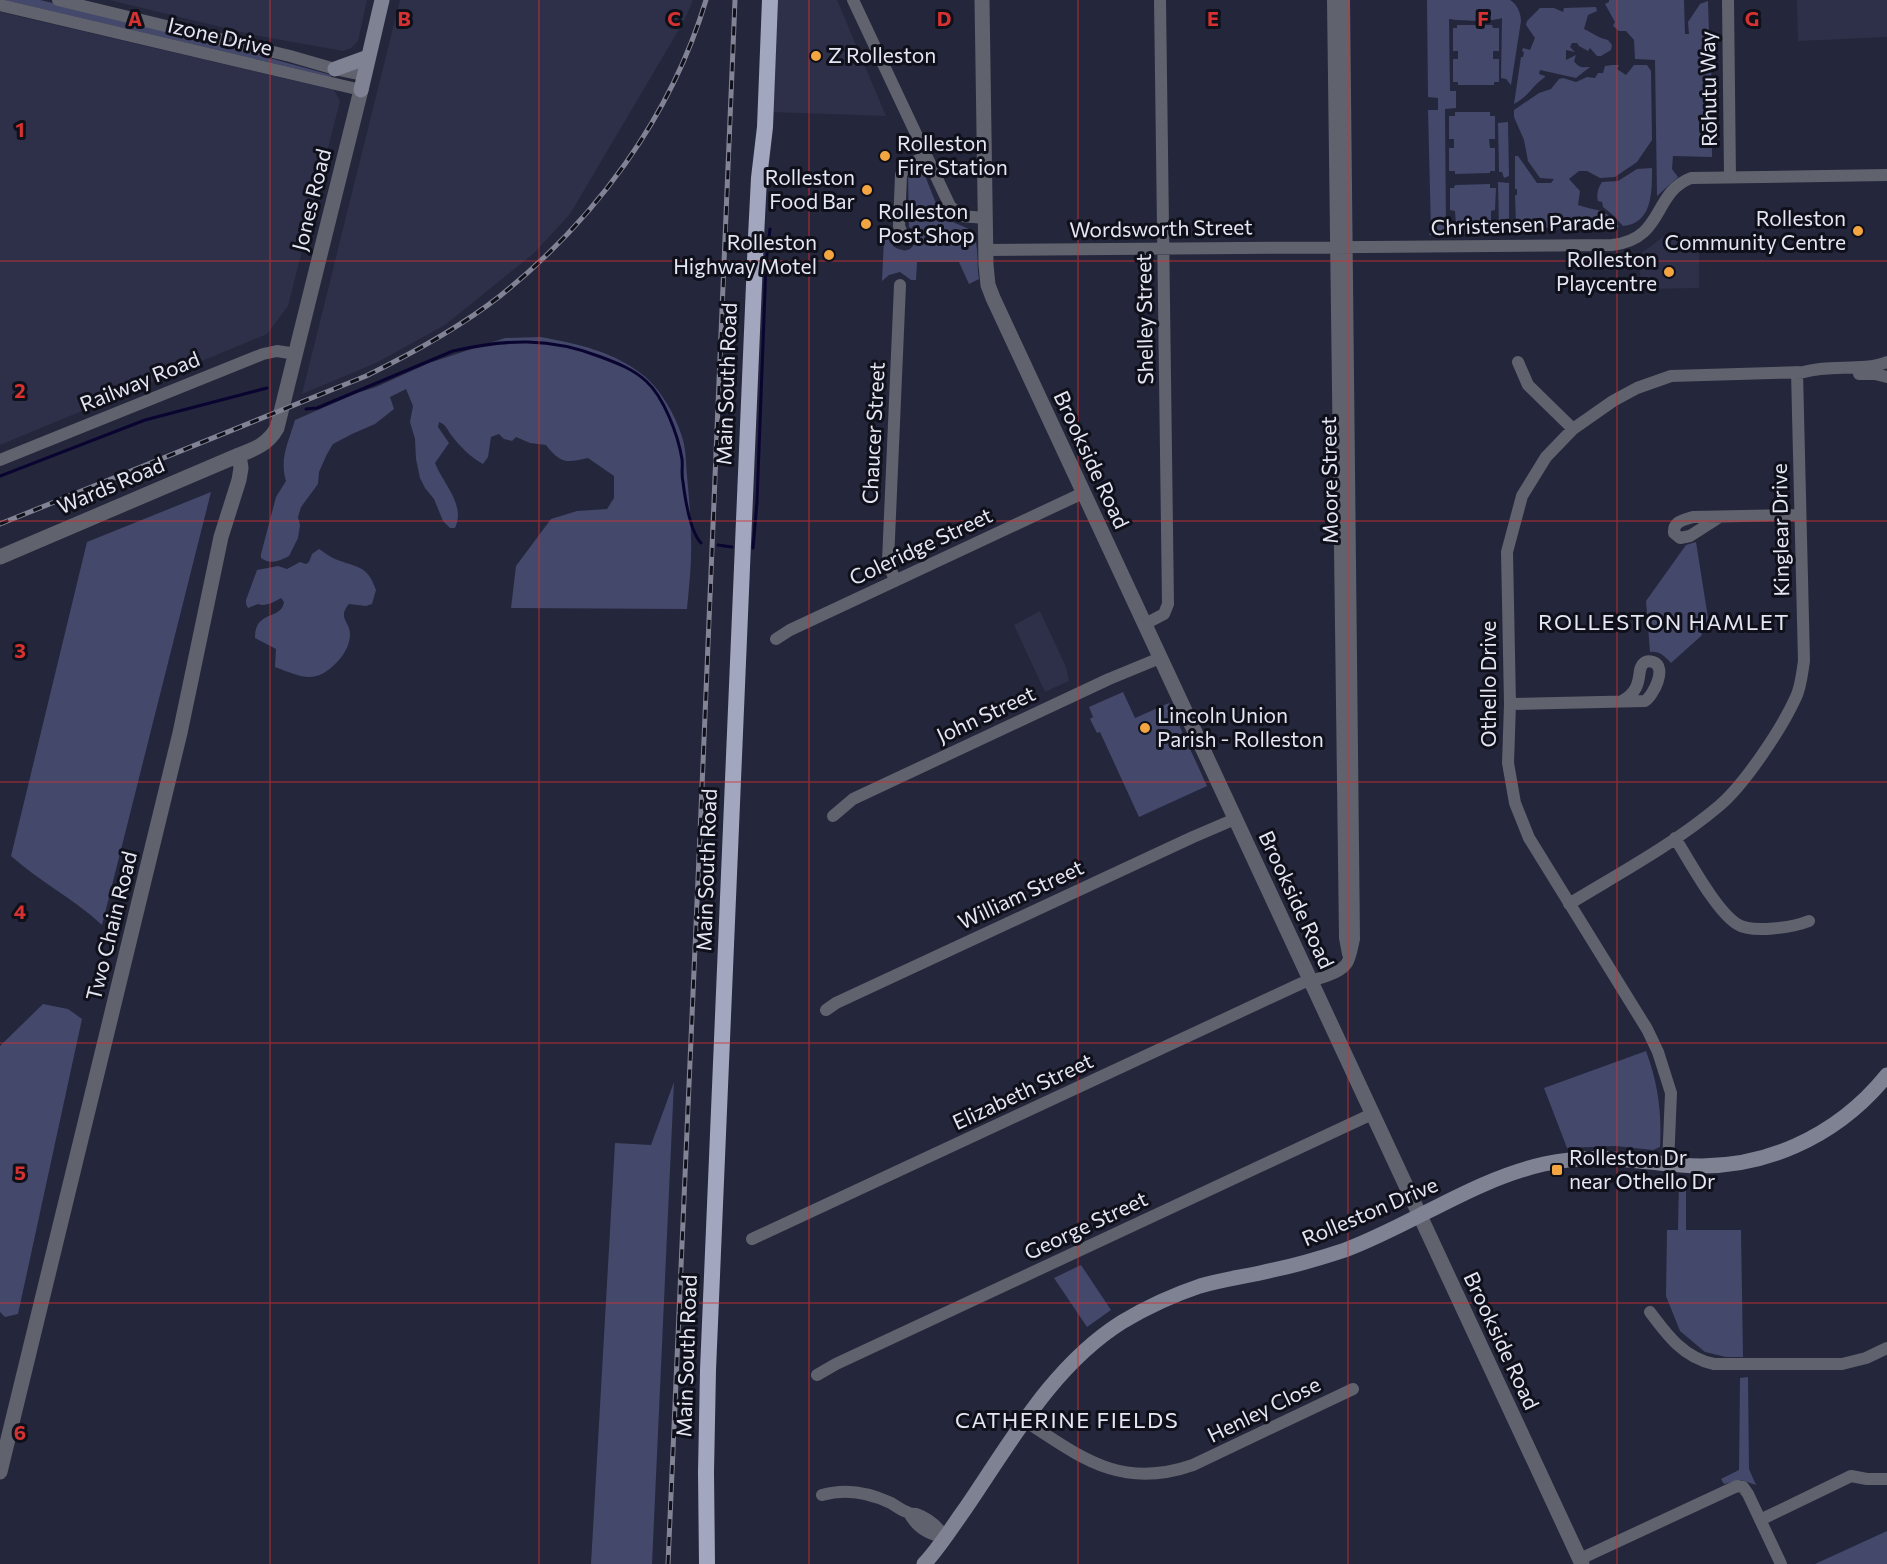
<svg xmlns="http://www.w3.org/2000/svg" width="1887" height="1564" font-family="Commissioner,sans-serif">
<style>
.built{fill:#2e304a}
.green{fill:#44486b}
.lines{fill:none;stroke-linecap:round;stroke-linejoin:round}
.stream{stroke:#0a0430;stroke-width:3}
.minor{stroke:#60626d;stroke-width:12}
.tertiary{stroke:#60626d;stroke-width:15}
.secondary{stroke:#7f8293;stroke-width:15}
.trunk{stroke:#a2a6be;stroke-width:16}
.rail-casing{stroke:#828495;stroke-width:5}
.rail{stroke:#0f101a;stroke-width:3;stroke-dasharray:9;stroke-linecap:butt}
.grid{fill:none;stroke:#d73232;stroke-width:1.5;stroke-opacity:0.55}
.poi-dot{fill:#f2a541;stroke:#0f101a;stroke-width:2}
.labels{text-anchor:middle;stroke-width:6;stroke-linejoin:round;paint-order:stroke}
.street-label{font-size:21px;fill:#e4e6f4;stroke:#0f101a}
.poi-label{font-size:21px;fill:#e4e6f4;stroke:#0f101a;text-anchor:start}
.neighbourhood-label{font-size:22px;letter-spacing:1.5px;fill:#e4e6f4;stroke:#0f101a}
.grid-label{font-size:20px;text-anchor:middle;font-weight:bold;fill:#d73232;stroke:#0f101a;stroke-width:6;stroke-linejoin:round;paint-order:stroke}
</style>
<rect width="100%" height="100%" fill="#24263b"/>
<path class="built" d="M109,0H367L358,41L351,48L343,51L254,35Z
M400,0H693L684,21L570,214L534,253L445,325L376,363L302,394Z
M777,0H837L886,116L770,112Z
M1797,0H1887V37L1798,41Z
M0,12L334,90L340,101L288,306L267,334L0,445Z
M1663,237H1699V288L1641,289L1639,255Z
M1040,611L1066,667L1069,681L1045,692L1014,625Z"/>
<path class="green" d="M4,0H40L194,37L331,75V77Z
M1427,0H1510C1517,4 1521,13 1521,21L1511,85L1506,79L1501,78L1502,18C1491,22 1461,21 1449,19L1450,91H1456V108L1445,109L1446,230L1499,229L1498,182L1509,183V228L1506,232L1498,234L1429,235L1431,231L1428,110H1438V98L1428,97Z
M1609,0H1684L1685,34H1689L1688,22L1700,4L1708,1L1709,34H1711L1712,157L1673,156L1672,169L1678,177L1657,196L1655,60L1635,59L1634,40L1626,31H1619L1613,26L1615,22L1605,4L1609,2Z
M1596,7L1597,11L1588,15L1584,29C1593,33 1598,38 1608,40L1612,45L1611,50L1601,56H1597L1590,48L1588,51L1579,46L1577,43H1572L1570,47L1575,52L1566,50V60L1576,55L1574,61C1579,69 1584,67 1590,67L1576,78L1540,70L1539,74L1545,76V77C1532,86 1529,96 1514,104L1521,57H1523L1524,52L1522,51L1523,48L1530,50L1535,38L1526,25L1527,21L1540,8H1554L1563,12L1564,8Z
M1457,25H1492L1493,28H1499V51H1493V59H1499V82H1494V85H1458V82H1453V59H1458V51H1453V28H1457Z
M1612,65H1619L1617,69L1626,75L1634,65H1647L1651,71L1652,140L1637,162L1615,177L1600,178L1587,171H1579L1569,179L1580,191L1578,205C1600,213 1602,205 1619,227L1525,228L1524,227L1527,221L1525,219L1518,228L1516,226L1515,195H1517V189H1515V156H1518L1537,183H1551L1554,179L1540,178L1528,161L1524,140L1514,117V110L1539,93L1551,89L1559,79L1563,78L1576,82L1587,77L1595,78L1598,73H1603L1605,66Z
M1455,112H1490V116H1495V139H1489L1490,148H1495V171H1490V173L1455,174V171H1449V148H1454V139H1449V116H1455Z
M1508,122L1509,176L1504,178L1502,172H1499L1498,123Z
M1652,168C1652,191 1653,223 1623,226L1613,215L1603,207L1602,202L1598,201C1596,194 1598,188 1602,182L1618,181L1637,169Z
M914,170L924,173C930,187 936,209 948,219C955,225 967,225 972,233C980,244 976,265 979,279L969,284L959,262H917L916,280H911L900,272L889,275L882,281L884,238L892,239L893,246C908,256 917,248 916,231L909,227L908,177Z
M1490,184V188H1496L1495,210L1491,211V223L1456,224L1455,211L1450,210V188H1454L1455,185Z
M541,337C577,344 613,351 643,375C661,389 677,418 683,440C686,451 686,465 687,476C689,497 691,519 691,540C692,563 689,586 687,609L511,608L516,566L551,519L577,511L607,509L614,498V476L588,458C566,463 561,464 546,445L530,443L516,437L512,441L504,439L499,434L491,437L488,457L483,464C472,458 460,447 452,436C447,430 447,425 439,422L438,427L449,443L435,463C443,484 466,504 455,528H450L443,521L434,499L425,488L420,478L416,459L415,439L410,422L413,406L406,389L390,397L394,409L375,424L352,434L333,444L327,454L319,472L318,484L301,507L298,517L300,525L298,538L289,556C279,561 271,565 261,558V554L276,497L286,481C279,458 289,441 295,420L357,393L376,387L429,363L505,338Z
M211,492L102,925C74,899 39,881 11,856L87,542Z
M1696,542L1708,618L1701,636L1671,663C1664,656 1660,651 1650,652L1646,601L1686,545Z
M319,549C324,552 330,557 335,559C357,568 367,564 376,590L372,604L366,606L349,604C337,618 350,621 350,634C350,644 345,653 339,660C316,685 304,678 275,667L276,649L255,638C255,609 281,621 284,602L281,598C274,602 265,607 258,604L248,608L246,604V600L257,570L278,566L287,569L300,562L306,564L309,562L312,554Z
M1123,692L1135,718L1169,703L1207,786L1139,817L1100,732L1097,733L1090,719L1093,717L1089,707Z
M43,1004L68,1009L82,1019L18,1314L5,1317L0,1312V1046Z
M1646,1051C1658,1083 1662,1113 1660,1147L1653,1150L1615,1146L1567,1148L1544,1088Z
M674,1082L652,1564H591L615,1143L651,1145Z
M1679,1179L1686,1180V1230H1741L1743,1357H1726L1705,1352L1680,1331L1666,1296L1667,1230H1678Z
M1081,1265L1111,1310L1087,1327L1054,1278Z
M1748,1377L1749,1469L1756,1485L1741,1480L1724,1484L1721,1479L1739,1470L1740,1378Z
M1887,1531V1564H1815Z"/>
<g class="lines">
<path class="stream" d="M306,409L317,408L453,351C506,339 550,337 601,357C617,363 633,369 646,381C664,397 678,435 682,459C683,466 681,474 683,482C685,498 690,531 701,543
M0,476L145,420L267,388
M718,545L732,547
M753,548L757,502L766,263L770,229"/>
<path class="minor" d="M58,0L290,56L335,69L364,75
M853,0L950,206L961,216L985,218
M1333,0L1345,938L1348,954
M1728,0L1730,177
M0,5L361,90
M904,238L899,226L901,175L906,166L926,156
M986,250L1612,245C1665,239 1652,193 1691,178L1887,175
M1518,362L1528,385L1573,429
M1859,374H1875L1887,377
M0,460L263,354L277,351L296,354
M1718,518L1690,536L1680,538L1674,533C1673,521 1684,520 1693,517L1799,515
M895,581L888,561L900,285
M1145,624L1164,614L1168,604L1160,0
M776,639L790,630L1083,493
M1510,704L1645,701C1653,696 1668,667 1653,662C1650,661 1646,661 1644,663C1635,669 1646,688 1622,701
M833,816L853,799L1109,679L1160,658
M1675,838C1689,860 1716,911 1737,924C1752,934 1794,927 1809,921
M1569,904C1620,873 1674,844 1719,806C1745,784 1782,728 1796,697C1801,687 1802,673 1804,661L1797,372
M826,1010L836,1003L1193,837L1235,819
M1668,1164L1671,1093L1658,1052L1647,1029L1529,838L1515,803L1508,763L1510,704L1507,552L1522,496L1546,457L1573,429L1613,401L1637,388L1671,376L1804,372C1831,364 1861,372 1887,362
M752,1239L1302,983C1315,980 1340,974 1347,963C1351,956 1352,947 1354,939L1344,0
M1650,1312C1667,1335 1684,1358 1714,1364H1842L1866,1358L1887,1348
M817,1375L836,1364L1372,1114
M1025,1421C1082,1458 1121,1490 1193,1465L1353,1389
M822,1495C846,1488 868,1492 891,1503C896,1506 901,1510 907,1512C913,1515 910,1513 916,1514C928,1518 938,1527 945,1537
M909,1513C917,1528 929,1535 945,1537
M1760,1520L1851,1476L1867,1479H1887
M1580,1559L1737,1486L1743,1487L1748,1494L1781,1564"/>
<path class="tertiary" d="M982,0L986,265L988,285L993,298L1582,1564
M0,557L239,455
M0,1472L180,733L221,537L239,480L241,468L239,455C255,449 268,444 277,428L361,90"/>
<path class="secondary" d="M335,69L368,57
M361,90L382,0
M924,1564C940,1547 952,1527 965,1509C1011,1442 1052,1366 1122,1322C1147,1307 1173,1295 1200,1286C1224,1279 1249,1276 1273,1270C1297,1265 1321,1258 1345,1250C1412,1225 1473,1180 1544,1164C1594,1153 1632,1161 1681,1165C1761,1172 1837,1137 1887,1075"/>
<path class="trunk" d="M707,1564L706,1472L708,1370L756,237L759,178L765,127L770,0"/>
<defs>
<path id="rail" d="M0,524L366,376C413,353 459,328 500,296C595,220 671,117 706,0
M668,1564C691,1043 714,521 735,0"/>
</defs>
<use href="#rail" class="rail-casing"/>
<use href="#rail" class="rail"/>
</g>
<path class="grid" d="M270,0V1564M539,0V1564M809,0V1564M1078,0V1564M1348,0V1564M1617,0V1564M0,261H1887M0,521H1887M0,782H1887M0,1043H1887M0,1303H1887"/>
<g class="poi-dot">
<circle cx="816" cy="56" r="6"/>
<circle cx="885" cy="156" r="6"/>
<circle cx="867" cy="190" r="6"/>
<circle cx="866" cy="224" r="6"/>
<circle cx="1858" cy="231" r="6"/>
<circle cx="829" cy="255" r="6"/>
<circle cx="1669" cy="272" r="6"/>
<circle cx="1145" cy="728" r="6"/>
<rect x="1551" y="1164" width="12" height="12" rx="3"/>
</g>
<g class="labels">
<g class="street-label">
<text transform="translate(220 37) rotate(13)" y="7">Izone Drive</text>
<text transform="translate(1709 89) rotate(-91)" y="7">Rōhutu Way</text>
<text transform="translate(312 200) rotate(-76)" y="7">Jones Road</text>
<text transform="translate(1523 225) rotate(-2)" y="7">Christensen Parade</text>
<text transform="translate(1161 229) rotate(-1)" y="7">Wordsworth Street</text>
<text transform="translate(1145 319) rotate(-91)" y="7">Shelley Street</text>
<text transform="translate(140 382) rotate(-22)" y="7">Railway Road</text>
<text transform="translate(727 384) rotate(-88)" y="7">Main South Road</text>
<text transform="translate(874 433) rotate(-87)" y="7">Chaucer Street</text>
<text transform="translate(1091 460) rotate(65)" y="7">Brookside Road</text>
<text transform="translate(1330 480) rotate(-91)" y="7">Moore Street</text>
<text transform="translate(111 486) rotate(-23)" y="7">Wards Road</text>
<text transform="translate(1781 530) rotate(-91)" y="7">Kinglear Drive</text>
<text transform="translate(921 547) rotate(-25)" y="7">Coleridge Street</text>
<text transform="translate(1489 684) rotate(-90)" y="7">Othello Drive</text>
<text transform="translate(986 715) rotate(-25)" y="7">John Street</text>
<text transform="translate(707 870) rotate(-88)" y="7">Main South Road</text>
<text transform="translate(1021 895) rotate(-25)" y="7">William Street</text>
<text transform="translate(1296 900) rotate(65)" y="7">Brookside Road</text>
<text transform="translate(112 926) rotate(-76)" y="7">Two Chain Road</text>
<text transform="translate(1023 1092) rotate(-25)" y="7">Elizabeth Street</text>
<text transform="translate(1370 1212) rotate(-23)" y="7">Rolleston Drive</text>
<text transform="translate(1086 1226) rotate(-25)" y="7">George Street</text>
<text transform="translate(1501 1341) rotate(65)" y="7">Brookside Road</text>
<text transform="translate(687 1356) rotate(-88)" y="7">Main South Road</text>
<text transform="translate(1264 1410) rotate(-26)" y="7">Henley Close</text>
</g>
<g class="poi-label">
<text x="828" y="63">Z Rolleston</text>
<text x="897" y="151">Rolleston<tspan x="897" dy="24">Fire Station</tspan></text>
<text x="855" y="185" text-anchor="end">Rolleston<tspan x="855" dy="24">Food Bar</tspan></text>
<text x="878" y="219">Rolleston<tspan x="878" dy="24">Post Shop</tspan></text>
<text x="1846" y="226" text-anchor="end">Rolleston<tspan x="1846" dy="24">Community Centre</tspan></text>
<text x="817" y="250" text-anchor="end">Rolleston<tspan x="817" dy="24">Highway Motel</tspan></text>
<text x="1657" y="267" text-anchor="end">Rolleston<tspan x="1657" dy="24">Playcentre</tspan></text>
<text x="1157" y="723">Lincoln Union<tspan x="1157" dy="24">Parish - Rolleston</tspan></text>
<text x="1569" y="1165">Rolleston Dr<tspan x="1569" dy="24">near Othello Dr</tspan></text>
</g>
<g class="neighbourhood-label">
<text x="1664" y="630">ROLLESTON HAMLET</text>
<text x="1067" y="1428">CATHERINE FIELDS</text>
</g>
</g>
<g class="grid-label">
<text x="135" y="26">A</text>
<text x="404" y="26">B</text>
<text x="674" y="26">C</text>
<text x="944" y="26">D</text>
<text x="1213" y="26">E</text>
<text x="1483" y="26">F</text>
<text x="1752" y="26">G</text>
<text x="20" y="137">1</text>
<text x="20" y="398">2</text>
<text x="20" y="658">3</text>
<text x="20" y="919">4</text>
<text x="20" y="1180">5</text>
<text x="20" y="1440">6</text>
</g>
</svg>
